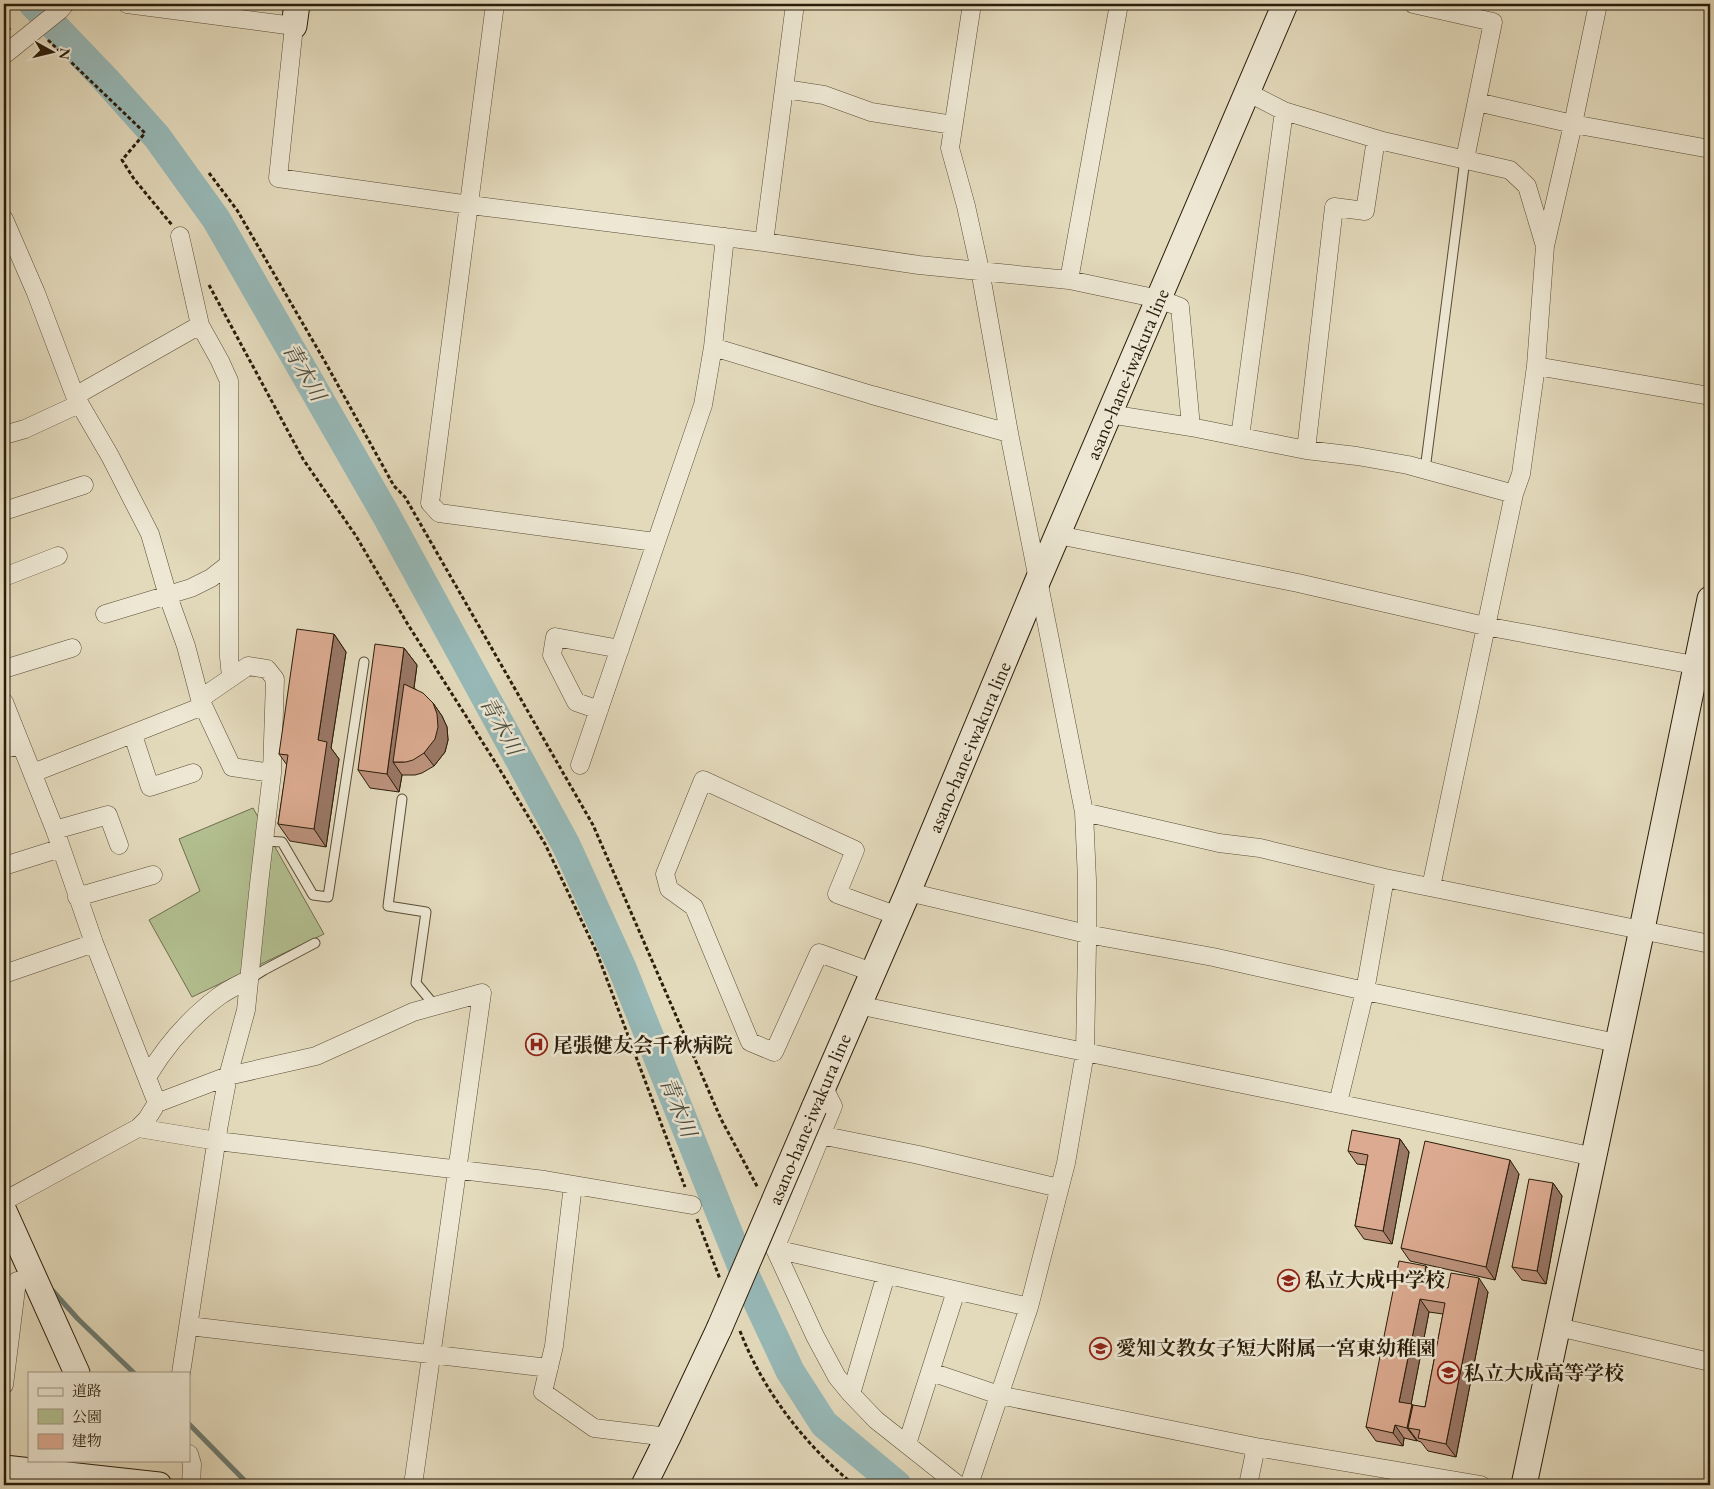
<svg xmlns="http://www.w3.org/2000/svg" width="1714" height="1489" font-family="'EB Garamond','Noto Serif JP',serif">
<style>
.green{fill:#b3c091;stroke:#6f6e4e}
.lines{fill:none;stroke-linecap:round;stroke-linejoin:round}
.stream{stroke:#6c7b72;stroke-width:5}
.river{stroke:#97b9b8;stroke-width:29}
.lane-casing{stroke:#594c36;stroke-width:11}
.street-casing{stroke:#594c36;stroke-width:19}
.secondary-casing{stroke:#2b1d0a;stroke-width:27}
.path{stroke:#2b1d0a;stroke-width:3;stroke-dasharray:4 2.5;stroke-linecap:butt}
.lane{stroke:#ede7d3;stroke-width:9}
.street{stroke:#ede7d3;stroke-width:18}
.secondary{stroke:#ede7d3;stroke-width:25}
.secondary-bridge-casing{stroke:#2b1d0a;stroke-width:27;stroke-linecap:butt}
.secondary-bridge{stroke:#ede7d3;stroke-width:25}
.wall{fill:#bc927c;stroke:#2b1d0a;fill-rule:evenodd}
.shaded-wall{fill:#997765;stroke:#2b1d0a}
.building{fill:#dbaa90;stroke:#2b1d0a}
.labels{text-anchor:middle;stroke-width:5;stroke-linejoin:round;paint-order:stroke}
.street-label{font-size:20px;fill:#2b1d0a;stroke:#ede7d3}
.poi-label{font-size:20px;font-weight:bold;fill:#2b1d0a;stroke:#ede7d3;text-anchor:start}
.water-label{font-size:21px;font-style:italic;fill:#4b4c3e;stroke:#ede7d3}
</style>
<rect width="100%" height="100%" fill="#e3dabc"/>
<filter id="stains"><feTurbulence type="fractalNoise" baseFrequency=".004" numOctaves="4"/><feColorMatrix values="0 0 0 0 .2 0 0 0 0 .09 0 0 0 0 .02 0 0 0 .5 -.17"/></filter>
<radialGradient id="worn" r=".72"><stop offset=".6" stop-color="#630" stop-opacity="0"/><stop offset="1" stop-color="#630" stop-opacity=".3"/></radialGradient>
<path class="green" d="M253,808L324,934L192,997L149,920L200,891L179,839Z"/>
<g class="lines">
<path class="stream" d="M52,1290L78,1319L134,1373
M189,1424L249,1485"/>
<path class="river" d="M33,4L105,79L157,137L216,219L386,515L566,845L622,968L746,1277L790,1371L824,1424L897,1485"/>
<defs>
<path id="lane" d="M1425,470L1465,159
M402,799L388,906L426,912L416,983L435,1006
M265,841L282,842L313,895L328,897L364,662
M248,980L264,970L315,943"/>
<path id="street" d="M127,4L294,26L278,178L470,205L764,242L919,265L1069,280L1159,299L1180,307L1191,427
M495,4L430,503L439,513L655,542
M1413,4L1493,22L1465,159
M4,55L60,10L65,4
M785,89L824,95L871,112L953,125
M1247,92L1284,111L1383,141L1510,170L1527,186L1545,246
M1477,102L1573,124L1710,149
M4,219L36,293L75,396L110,456L150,534L168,596L186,646L200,699L232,767L272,773
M180,236L200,325L220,361L229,381V657L231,677
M764,242L795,4
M1069,280L1119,4
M713,347L872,395L1009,433
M1536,366L1710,396
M75,396L200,325
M1109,414L1191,427L1306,450L1357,456L1408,465L1514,494
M4,435L25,429L79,404
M1240,437L1284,111
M1306,450L1334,207L1365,211L1376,139
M4,511L84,485
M1058,535L1298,583L1485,626L1710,668
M4,577L58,556
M105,614L191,588L211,578L229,564
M4,669L72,648
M4,702L55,830L94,943L157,1103
M599,710L576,702L552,655L555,637L620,649
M133,735L150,787L193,773
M4,749L20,745
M580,765L703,405L713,347L725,237
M33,773L203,706
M1084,812L1219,843L1260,848L1385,878L1710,944
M55,830L108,815L119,845
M4,866L61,848
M1431,887L1514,494L1521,474L1536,366L1545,246L1573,124L1598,4
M908,892L1087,934L1213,957L1365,991L1617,1043
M77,897L153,875
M872,972L819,953L774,1052L750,1042L694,907L669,889L665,874L703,780L855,850L837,894L898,916
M4,974L94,943
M858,1005C1103,1057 1349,1104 1594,1157
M147,1077C165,1047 190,1018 218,997C227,990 238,985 248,980
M823,1086L833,1106L775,1249L815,1336L837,1377L851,1394L876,1420L958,1485
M1338,1103L1365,991L1385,878
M138,1128L217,1141L545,1180L692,1205
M820,1135L919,1155L1059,1188
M573,1185L554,1346L543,1392L594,1428L668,1437
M4,1201L138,1128L147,1119L157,1103L228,1076L316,1056L413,1012L482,993L413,1485
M775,1249L1029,1307
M189,1326L549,1368
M1558,1327L1710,1362
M931,1372L999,1395L1256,1447L1481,1485
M181,1373L219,1124L228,1076L246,1010L259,884L272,773L275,679L267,669L248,666L200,699
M4,1385L17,1281
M851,1394L886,1275
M907,1444L956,1291
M189,1454L192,1464L191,1485
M969,1485L1029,1307L1066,1163L1085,1053L1087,944V880L1084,812L1009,433L980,270L966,206L950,148L972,4
M1248,1485L1256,1447"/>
<path id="secondary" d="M294,26L297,4
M814,1108L908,892L1038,580L1285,4
M4,1211L77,1373
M4,1468L159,1485
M644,1485L668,1437L719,1329
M1524,1485L1642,929L1710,599"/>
</defs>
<use href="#lane" class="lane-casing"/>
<use href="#street" class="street-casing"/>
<use href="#secondary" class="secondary-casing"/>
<path class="path" d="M4,23L10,30
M48,40L145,133L122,160L134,179L172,225
M209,173L237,210L324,360L394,486L405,497L593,825L721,1119L758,1188
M209,285L303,459L356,536L407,623L497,765L545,844L597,953L685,1187
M697,1219L720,1279
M740,1331C763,1391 805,1445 854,1485"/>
<use href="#lane" class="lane"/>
<use href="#street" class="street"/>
<use href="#secondary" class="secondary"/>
<defs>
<path id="secondary-bridge" d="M719,1329L814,1108"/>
</defs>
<use href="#secondary-bridge" class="secondary-bridge-casing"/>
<use href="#secondary-bridge" class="secondary-bridge"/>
</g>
<path class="wall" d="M334,634L346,652L331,748L339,759L326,847L290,841L278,824L287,765L279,754Z
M404,648L417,665L414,688L433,703L442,716L447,727L448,740L445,752L434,766L422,773L415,775H402L399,792L370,788L358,770Z
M1400,1139L1409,1152L1392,1244L1364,1239L1355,1226L1366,1165L1357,1164L1348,1151Z
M1519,1174L1495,1280L1410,1261L1401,1248Z
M1553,1183L1562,1196L1546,1284L1522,1280L1512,1267Z
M1426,1266L1435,1279L1434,1285L1448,1288L1488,1292L1456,1457L1428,1451L1421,1442L1418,1441L1417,1440V1441L1404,1438L1403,1446L1376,1441L1366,1427ZM1429,1312L1443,1314L1425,1407L1413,1406L1411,1404Z"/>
<path class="shaded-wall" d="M334,634L346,652L331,748L339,759L326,847L314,829L318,740Z
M404,648L417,665L404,762H393L402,775L399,792L387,774Z
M433,703L442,716L447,727L448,740L445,752L434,766L424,753Z
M1400,1139L1409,1152L1392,1244L1383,1231Z
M1510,1160L1519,1174L1495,1280L1486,1267Z
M1553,1183L1562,1196L1546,1284L1537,1271Z
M1426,1266L1435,1279L1432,1296L1422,1283Z
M1479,1278L1488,1292L1456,1457L1446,1444Z
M1420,1299L1429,1312L1409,1415L1399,1402Z
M1412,1404L1422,1418L1408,1428L1417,1440V1441L1407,1428Z
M1395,1425L1404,1438L1403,1446L1393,1433Z"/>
<path class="building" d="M297,629L334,634L318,740L327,742L314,829L278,824L288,755L279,754Z
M375,644L404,648L387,774L358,770Z
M404,684L423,693L433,703L437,714L438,727L435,739L424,753L413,760L406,762H393Z
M1352,1130L1400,1139L1383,1231L1355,1226L1368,1155L1348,1151Z
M1425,1141L1510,1160L1486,1267L1401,1248Z
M1529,1179L1553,1183L1537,1271L1512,1267Z
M1399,1261L1426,1266L1422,1283L1448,1288L1451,1273L1479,1278L1446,1444L1418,1438L1420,1430L1408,1428L1413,1405L1425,1407L1445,1303L1420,1299L1399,1402L1412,1404L1407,1428L1395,1425L1393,1433L1366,1427Z"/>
<defs>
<symbol id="hospital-ring" viewBox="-11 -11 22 22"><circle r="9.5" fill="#ede7d3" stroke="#8f2418" stroke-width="1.5"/><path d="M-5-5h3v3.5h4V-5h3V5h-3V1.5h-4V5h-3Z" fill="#8f2418"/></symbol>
<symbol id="school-ring" viewBox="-11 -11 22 22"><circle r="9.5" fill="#ede7d3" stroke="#8f2418" stroke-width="1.5"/><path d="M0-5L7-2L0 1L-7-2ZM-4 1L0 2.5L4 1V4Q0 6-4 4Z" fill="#8f2418"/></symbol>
</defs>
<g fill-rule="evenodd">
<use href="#hospital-ring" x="524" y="1032" width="25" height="25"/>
<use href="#school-ring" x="1276" y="1268" width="25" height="25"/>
<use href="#school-ring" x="1088" y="1336" width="25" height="25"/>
<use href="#school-ring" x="1436" y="1360" width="25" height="25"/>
</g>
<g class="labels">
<g class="street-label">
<text transform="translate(1127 374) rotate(-67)" y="7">asano-hane-iwakura line</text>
<text transform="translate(969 747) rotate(-67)" y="7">asano-hane-iwakura line</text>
<text transform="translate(809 1119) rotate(-67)" y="7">asano-hane-iwakura line</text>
</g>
<g class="poi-label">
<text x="553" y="1052">尾張健友会千秋病院</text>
<text x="1305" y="1287">私立大成中学校</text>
<text x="1116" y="1355">愛知文教女子短大附属一宮東幼稚園</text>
<text x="1464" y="1380">私立大成高等学校</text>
</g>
<g class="water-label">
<text transform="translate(304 372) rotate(60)" y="7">青木川</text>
<text transform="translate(501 726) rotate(61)" y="7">青木川</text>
<text transform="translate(678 1107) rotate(68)" y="7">青木川</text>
</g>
</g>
<rect width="1714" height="1489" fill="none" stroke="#e3dabc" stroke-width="20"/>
<rect x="5" y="5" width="1704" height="1479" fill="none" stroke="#2b1d0a" stroke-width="2.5"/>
<rect x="10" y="10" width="1694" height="1469" fill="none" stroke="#2b1d0a"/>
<rect x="28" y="1372" width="162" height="90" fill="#ede7d3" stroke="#9f9683"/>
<rect x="38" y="1388" width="25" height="8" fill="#ede7d3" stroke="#9f9683"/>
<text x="72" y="1396" font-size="15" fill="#2b1d0a">道路</text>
<rect x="38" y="1409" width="25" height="15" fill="#b3c091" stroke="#9f9683"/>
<text x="72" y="1422" font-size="15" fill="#2b1d0a">公園</text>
<rect x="38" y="1434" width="25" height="15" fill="#dbaa90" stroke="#9f9683"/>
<text x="72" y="1446" font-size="15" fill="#2b1d0a">建物</text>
<g transform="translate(52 52) rotate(98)" stroke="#ede7d3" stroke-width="4" paint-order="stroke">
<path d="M0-4L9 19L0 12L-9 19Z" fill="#2b1d0a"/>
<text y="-8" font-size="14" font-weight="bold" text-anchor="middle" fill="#2b1d0a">N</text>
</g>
<rect width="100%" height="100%" filter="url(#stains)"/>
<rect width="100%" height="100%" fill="url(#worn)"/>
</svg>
